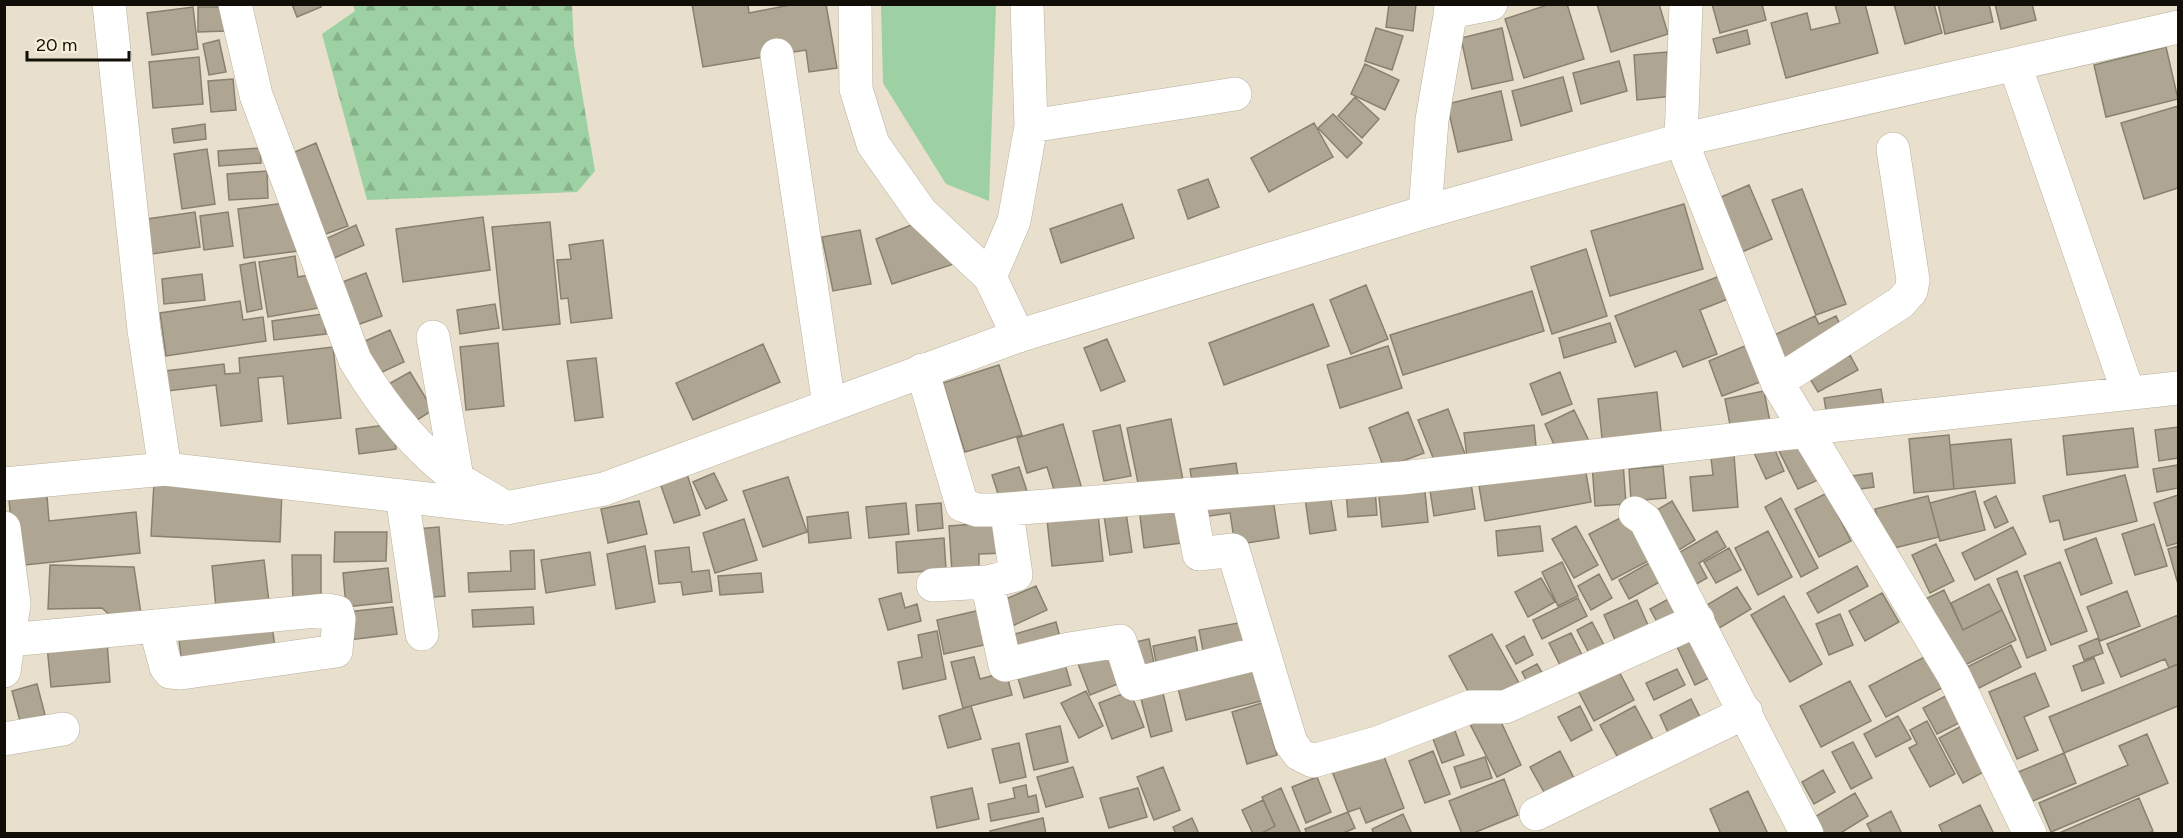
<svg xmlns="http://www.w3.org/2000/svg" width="2183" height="838" font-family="Figtree,sans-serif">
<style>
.grass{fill:#9dd0a3}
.forest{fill:url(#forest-firs)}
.building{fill:#aea693;stroke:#88816f;stroke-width:1.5}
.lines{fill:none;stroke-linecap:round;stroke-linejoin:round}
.minor-casing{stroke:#b8b09c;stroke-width:34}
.major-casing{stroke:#b8b09c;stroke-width:34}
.minor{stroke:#fff;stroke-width:33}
.major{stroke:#fff;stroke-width:33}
</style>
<defs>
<pattern id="forest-firs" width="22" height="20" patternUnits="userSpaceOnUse" patternTransform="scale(1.5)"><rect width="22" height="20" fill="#9dd0a3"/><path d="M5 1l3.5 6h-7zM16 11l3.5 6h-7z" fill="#86b18b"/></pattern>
</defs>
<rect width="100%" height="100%" fill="#e8e0cc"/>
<path class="grass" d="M881,5H996L989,201L946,184L883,83Z"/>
<path class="forest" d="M353,5H572L574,45L595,171L577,192L367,200L322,34L355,11Z"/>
<path class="building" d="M292,4H319L321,7L297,17Z
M692,4H748L749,13L795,4H826L837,68L809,72L806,50L703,67Z
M1389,4H1416L1413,31L1386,27Z
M1550,4H1567L1584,59L1524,78L1505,19Z
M1597,4H1659L1668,34L1611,52Z
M1712,4H1762L1766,20L1720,33Z
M1865,4L1878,53L1786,78L1771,23L1807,13L1811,30L1840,23L1835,5Z
M1894,4H1934L1942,33L1905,44Z
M1938,4H1989L1993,22L1945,34Z
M1995,4H2032L2036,20L2001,29Z
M193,7L198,49L152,55L147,13Z
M198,7H226L227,31L198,32Z
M1376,28L1403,36L1392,70L1365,61Z
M1502,28L1513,80L1472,89L1461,38Z
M1747,30L1750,44L1717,53L1713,39Z
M219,40L226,72L209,75L203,44Z
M2166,47L2178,99L2106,117L2094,65Z
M1667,52L1672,96L1637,100L1634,55Z
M199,57L203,104L153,108L149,62Z
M1619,61L1627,91L1581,104L1573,73Z
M1365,64L1399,80L1385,110L1351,94Z
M1563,77L1572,111L1521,126L1512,91Z
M233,79L236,110L211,112L208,81Z
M1501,91L1512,140L1458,152L1447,104Z
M1355,97L1379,119L1362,138L1338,116Z
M2178,106V188L2144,199L2121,123Z
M1333,114L1362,143L1347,158L1318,128Z
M1314,123L1333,157L1269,192L1251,158Z
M205,124L206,139L174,143L172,129Z
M316,143L348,226L320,236L288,155Z
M260,148L261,163L219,166L218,151Z
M207,149L215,204L182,209L174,154Z
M267,171L268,198L229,200L227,174Z
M1208,179L1219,207L1188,219L1178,190Z
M1749,185L1772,239L1735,255L1712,201Z
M1802,189L1846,304L1816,315L1772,200Z
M285,203L298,251L244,258L238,209Z
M1122,204L1134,238L1061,263L1050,229Z
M1684,204L1703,269L1610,296L1591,231Z
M195,212L200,247L152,254L147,219Z
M228,212L233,246L204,250L200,216Z
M483,217L490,270L403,282L396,229Z
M550,222L560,324L503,330L492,227Z
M919,222L954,264L892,284L876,239Z
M356,225L364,245L332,259L323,240Z
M860,230L871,284L833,291L822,237Z
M603,240L612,318L571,323L568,298L561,299L557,260L571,259L569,245Z
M1586,249L1607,316L1552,334L1531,267Z
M295,256L298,277L314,274L319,308L268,317L259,262Z
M255,262L262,309L247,312L240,265Z
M366,273L382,316L357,325L340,283Z
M202,274L205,300L164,304L162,279Z
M1720,276L1728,299L1700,310L1717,354L1683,367L1676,351L1635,367L1615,316Z
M1366,285L1388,339L1351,354L1330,300Z
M1532,291L1544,331L1403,375L1390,335Z
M240,301L243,320L263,317L266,341L166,356L160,313Z
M495,304L499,328L460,334L457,310Z
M1313,304L1329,346L1224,385L1209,343Z
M323,314L326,334L274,340L272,321Z
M1815,316L1819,324L1836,316L1846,337L1781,366L1768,338Z
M1610,323L1616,342L1564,358L1559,338Z
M390,330L404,362L376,375L363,342Z
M1107,339L1125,381L1101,391L1084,348Z
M1757,341L1771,378L1722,396L1709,361Z
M498,343L504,406L466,410L460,347Z
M763,344L780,382L693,420L676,383Z
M1388,346L1402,388L1340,408L1327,365Z
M333,347L341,418L288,424L283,376L258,378L262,421L221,426L216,385L168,391L165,371L224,364L225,374L240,373L239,358Z
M1850,355L1858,370L1818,392L1809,377Z
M596,358L603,417L575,421L567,361Z
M999,365L1022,435L965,452L943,383Z
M410,372L433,410L409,425L385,386Z
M1560,372L1572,404L1542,415L1530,384Z
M1881,389L1885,413L1828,423L1824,398Z
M1764,391L1771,427L1732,435L1725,399Z
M1657,392L1662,441L1603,448L1598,399Z
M1448,409L1465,454L1436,465L1418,420Z
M1574,410L1589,441L1559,456L1545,424Z
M1408,412L1424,453L1384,468L1369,428Z
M1171,419L1184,485L1140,493L1127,428Z
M393,424L396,449L359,454L356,429Z
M1063,424L1082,489L1056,496L1047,467L1027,473L1017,438Z
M1120,425L1131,476L1104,481L1093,431Z
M1534,425L1537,457L1468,465L1464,433Z
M2178,427V458L2159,461L2155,430Z
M2133,428L2138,467L2067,475L2063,436Z
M1796,435L1818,480L1798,489L1776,445Z
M1949,435L1954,489L1914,493L1909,439Z
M1769,436L1784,471L1766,479L1750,444Z
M2011,439L2015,483L1954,489L1950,445Z
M1734,455L1738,507L1693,511L1690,477L1713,475L1711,458Z
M1623,462L1626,504L1595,506L1592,464Z
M1236,463L1239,483L1193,488L1190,469Z
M2178,465V488L2157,492L2153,469Z
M1663,466L1666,498L1631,501L1629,469Z
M1019,467L1028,494L1001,503L992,475Z
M1585,467L1591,502L1485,521L1479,486Z
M714,473L727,500L706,509L693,482Z
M1872,473L1874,487L1847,491L1845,477Z
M687,474L700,515L674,523L660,483Z
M2125,475L2137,521L2064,540L2059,520L2050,522L2043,496Z
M788,477L807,532L763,547L743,491Z
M1470,477L1475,509L1434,516L1429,484Z
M154,482L282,489L280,542L151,536Z
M1424,482L1428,522L1382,527L1378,487Z
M1375,489L1377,515L1348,517L1346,491Z
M1975,491L1985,530L1940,541L1930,503Z
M1272,493L1279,538L1235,545L1230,513L1196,518L1194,505Z
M1827,493L1851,541L1819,557L1795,509Z
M1330,495L1336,530L1310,534L1305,498Z
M2178,495V543L2167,546L2154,503Z
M47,496L49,521L136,512L140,553L15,566L9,500Z
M1928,496L1939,537L1886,550L1875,509Z
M1996,496L2008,522L1995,528L1984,502Z
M1781,498L1818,568L1801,577L1765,507Z
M639,501L647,534L608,543L601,509Z
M1672,501L1695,540L1671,555L1647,516Z
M1184,502L1189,542L1144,548L1139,508Z
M906,503L909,534L869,538L866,507Z
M941,503L943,528L918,531L916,505Z
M1125,506L1132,552L1110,555L1103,509Z
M848,512L851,538L809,543L807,517Z
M1098,514L1103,561L1052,566L1047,520Z
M1626,515L1650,560L1612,580L1589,534Z
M744,519L757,560L715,573L703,533Z
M1003,522L1004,553L979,554V571L952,573L949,526Z
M2154,524L2167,566L2135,575L2122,534Z
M1540,526L1543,551L1498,556L1496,531Z
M1576,526L1598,565L1574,578L1552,539Z
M439,527L445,596L423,598L416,529Z
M2013,527L2026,554L1975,580L1962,553Z
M1717,531L1726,547L1699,563L1707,578L1686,590L1668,559Z
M1768,531L1792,577L1758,595L1735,548Z
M335,532H387L386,561L334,562Z
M944,538L946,570L898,573L896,542Z
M2096,538L2112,583L2081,595L2065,550Z
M1936,544L1954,581L1930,593L1912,555Z
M645,546L655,602L616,609L607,554Z
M2178,546V584L2168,549Z
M689,547L692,572L709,570L712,591L683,595L681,582L659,584L655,551Z
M1729,548L1741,570L1716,583L1704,562Z
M534,550L535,589L469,592L468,573L511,571L510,551Z
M590,552L595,585L546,593L541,560Z
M292,555H321V606H293Z
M264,560L269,602L216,608L212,566Z
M1654,560L1665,579L1629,599L1619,580Z
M1562,562L1578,596L1558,606L1542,572Z
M2060,562L2087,631L2051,645L2024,576Z
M50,565L134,567L141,614L115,620L102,608L48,609Z
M1857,566L1868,586L1818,613L1807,593Z
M388,568L392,602L346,607L343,573Z
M2017,571L2046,650L2027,658L1997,579Z
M761,573L763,592L720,595L718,576Z
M1599,574L1612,598L1591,610L1578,586Z
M1541,578L1555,602L1528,617L1515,592Z
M1989,584L2002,610L1963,630L1951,603Z
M1036,586L1047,610L1010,627L999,602Z
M1737,587L1751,609L1716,630L1702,608Z
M1944,590L1963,630L2002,610L2016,640L1957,669L1923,600Z
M2127,591L2140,626L2100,641L2087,607Z
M901,593L905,608L917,604L921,621L888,630L879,599Z
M1882,593L1899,622L1865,641L1849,611Z
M1674,596L1686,619L1662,631L1650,609Z
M1784,596L1822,664L1790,682L1751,615Z
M1578,598L1587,616L1542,639L1533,620Z
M1637,600L1655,641L1622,656L1604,615Z
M393,607L397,634L349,640L346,612Z
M533,607L534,624L473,627L472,610Z
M989,608L997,642L944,654L937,620Z
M1840,614L1853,645L1829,655L1816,624Z
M2178,615V664L2169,668L2165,659L2121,677L2107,644Z
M271,619L276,654L182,665L178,631Z
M1249,621L1255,651L1205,661L1199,630Z
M1056,622L1061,641L1014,654L1008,636Z
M1592,622L1605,647L1590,655L1577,630Z
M1692,627L1715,675L1695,685L1672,636Z
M937,631L946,679L903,689L898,662L922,657L918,635Z
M1571,633L1585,661L1563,671L1549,643Z
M1492,634L1519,683L1476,706L1449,656Z
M1524,636L1533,655L1516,664L1506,646Z
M1195,637L1200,664L1158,673L1153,646Z
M2098,638L2103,653L2084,660L2079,646Z
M1149,639L1155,668L1133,673L1127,644Z
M107,641L110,682L51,687L47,646Z
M2011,645L2021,667L1971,692L1961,670Z
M1111,647L1125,681L1090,695L1077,661Z
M1932,653L1948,685L1886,717L1869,686Z
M1062,654L1071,685L1024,698L1015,668Z
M974,657L980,679L1006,672L1012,695L963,708L951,662Z
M2094,658L2104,683L2082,691L2073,666Z
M1614,662L1634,700L1594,721L1574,683Z
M1260,663L1269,699L1186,720L1177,684Z
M1537,664L1548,683L1532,691L1522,672Z
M2178,664V706L2064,753L2049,717Z
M1677,669L1685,685L1654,700L1646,683Z
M2035,673L2049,706L2024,717L2038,750L2017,759L1989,692Z
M1850,681L1871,721L1821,747L1800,706Z
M37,684L45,715L20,721L12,691Z
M1162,689L1172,731L1151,737L1140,695Z
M1086,691L1103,726L1079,738L1061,703Z
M1130,691L1144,727L1112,739L1099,703Z
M1953,692L1967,719L1937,734L1923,708Z
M1691,699L1702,721L1670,737L1660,715Z
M1262,703L1277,755L1247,764L1232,712Z
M971,706L981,739L948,748L939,716Z
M1580,706L1592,730L1571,741L1558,717Z
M1635,706L1658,749L1623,767L1600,725Z
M1496,711L1521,765L1497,777L1470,724Z
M1898,716L1911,739L1876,757L1864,734Z
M1451,720L1464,755L1442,763L1429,728Z
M1927,721L1955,774L1930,787L1909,748L1917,744L1910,730Z
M1969,722L1993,767L1963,783L1939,738Z
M1060,726L1068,762L1034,770L1026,734Z
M2147,734L2168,783L2051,832L2039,803L2128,765L2119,746Z
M1853,742L1872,778L1851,789L1832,752Z
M1019,743L1026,777L1000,783L992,749Z
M1380,746L1404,808L1366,823L1360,808L1348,812L1330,766Z
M1433,751L1450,794L1425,803L1409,761Z
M1560,751L1578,786L1549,801L1530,767Z
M2064,753L2076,783L2028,803L2016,773Z
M1485,757L1492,778L1461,788L1454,767Z
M1073,767L1083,797L1046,807L1037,777Z
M1163,767L1180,810L1154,820L1137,777Z
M1823,770L1835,792L1814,804L1802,782Z
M1317,777L1331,812L1306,823L1292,787Z
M1504,779L1518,815L1471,834H1462L1449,801Z
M1026,785L1028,797L1036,795L1039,812L991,821L988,804L1015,798L1013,788Z
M972,788L979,819L937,828L931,797Z
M1138,788L1147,817L1109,828L1100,798Z
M1281,788L1301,834H1260L1275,826L1262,797Z
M1748,791L1768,834H1721L1710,809Z
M1855,793L1868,816L1839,834H1822L1813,818Z
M2139,798L2153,831L2147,834H2057Z
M1263,800L1275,826L1260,834H1253L1242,810Z
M1980,805L1994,834H1943L1939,825Z
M1891,811L1902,834H1872L1867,824Z
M1348,812L1355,828L1341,834H1307L1305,829Z
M1403,814L1412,834H1374L1372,829Z
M1043,818L1046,834H991L990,831Z
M1192,818L1199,834H1176L1173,827Z"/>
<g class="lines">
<defs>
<path id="minor" d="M109,4L144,330L165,469
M235,4L256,95L355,360C381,403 416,450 458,479C474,489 490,498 506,508
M855,4L856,89L873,144L921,212L990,277L1018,336
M1686,4L1681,140L1777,382L1954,676L2030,834
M1450,12L1491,4
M777,55L829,405
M2015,65L2128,392
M1031,126L1235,94
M1425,212L1432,120L1452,4
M990,277L1014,221L1031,126L1027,4
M433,337L457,478
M922,370L962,505L977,510H995L1402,478L1808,431L1819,427L2178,388
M1777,382L1900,303L1911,291L1913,280L1893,149
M1188,494L1199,554L1233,550L1291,743L1299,754L1313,761L1377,743L1470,707H1505L1698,620
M402,496L422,634
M1635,513L1645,520L1807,834
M4,528L14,604L4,671
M987,582L1005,665L1069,649L1120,641L1134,684L1264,652
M933,585L987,582L1016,575L1008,520L1009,509
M9,640L327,610L337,612L339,619L336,651L181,673L170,672L166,667L155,626
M4,739L63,729
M1536,814L1746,712"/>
<path id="major" d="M4,484L165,469L506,508L604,489L1018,336L1425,212L1681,140L2178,27"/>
</defs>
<use href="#minor" class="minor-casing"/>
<use href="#major" class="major-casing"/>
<use href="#minor" class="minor"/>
<use href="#major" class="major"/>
</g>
<rect width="2183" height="838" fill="none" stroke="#110e07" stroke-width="12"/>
<path d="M27 51v9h102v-9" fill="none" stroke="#110e07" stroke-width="3"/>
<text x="36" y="51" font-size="18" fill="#110e07" stroke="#f6eed9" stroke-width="4.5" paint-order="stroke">20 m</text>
</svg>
